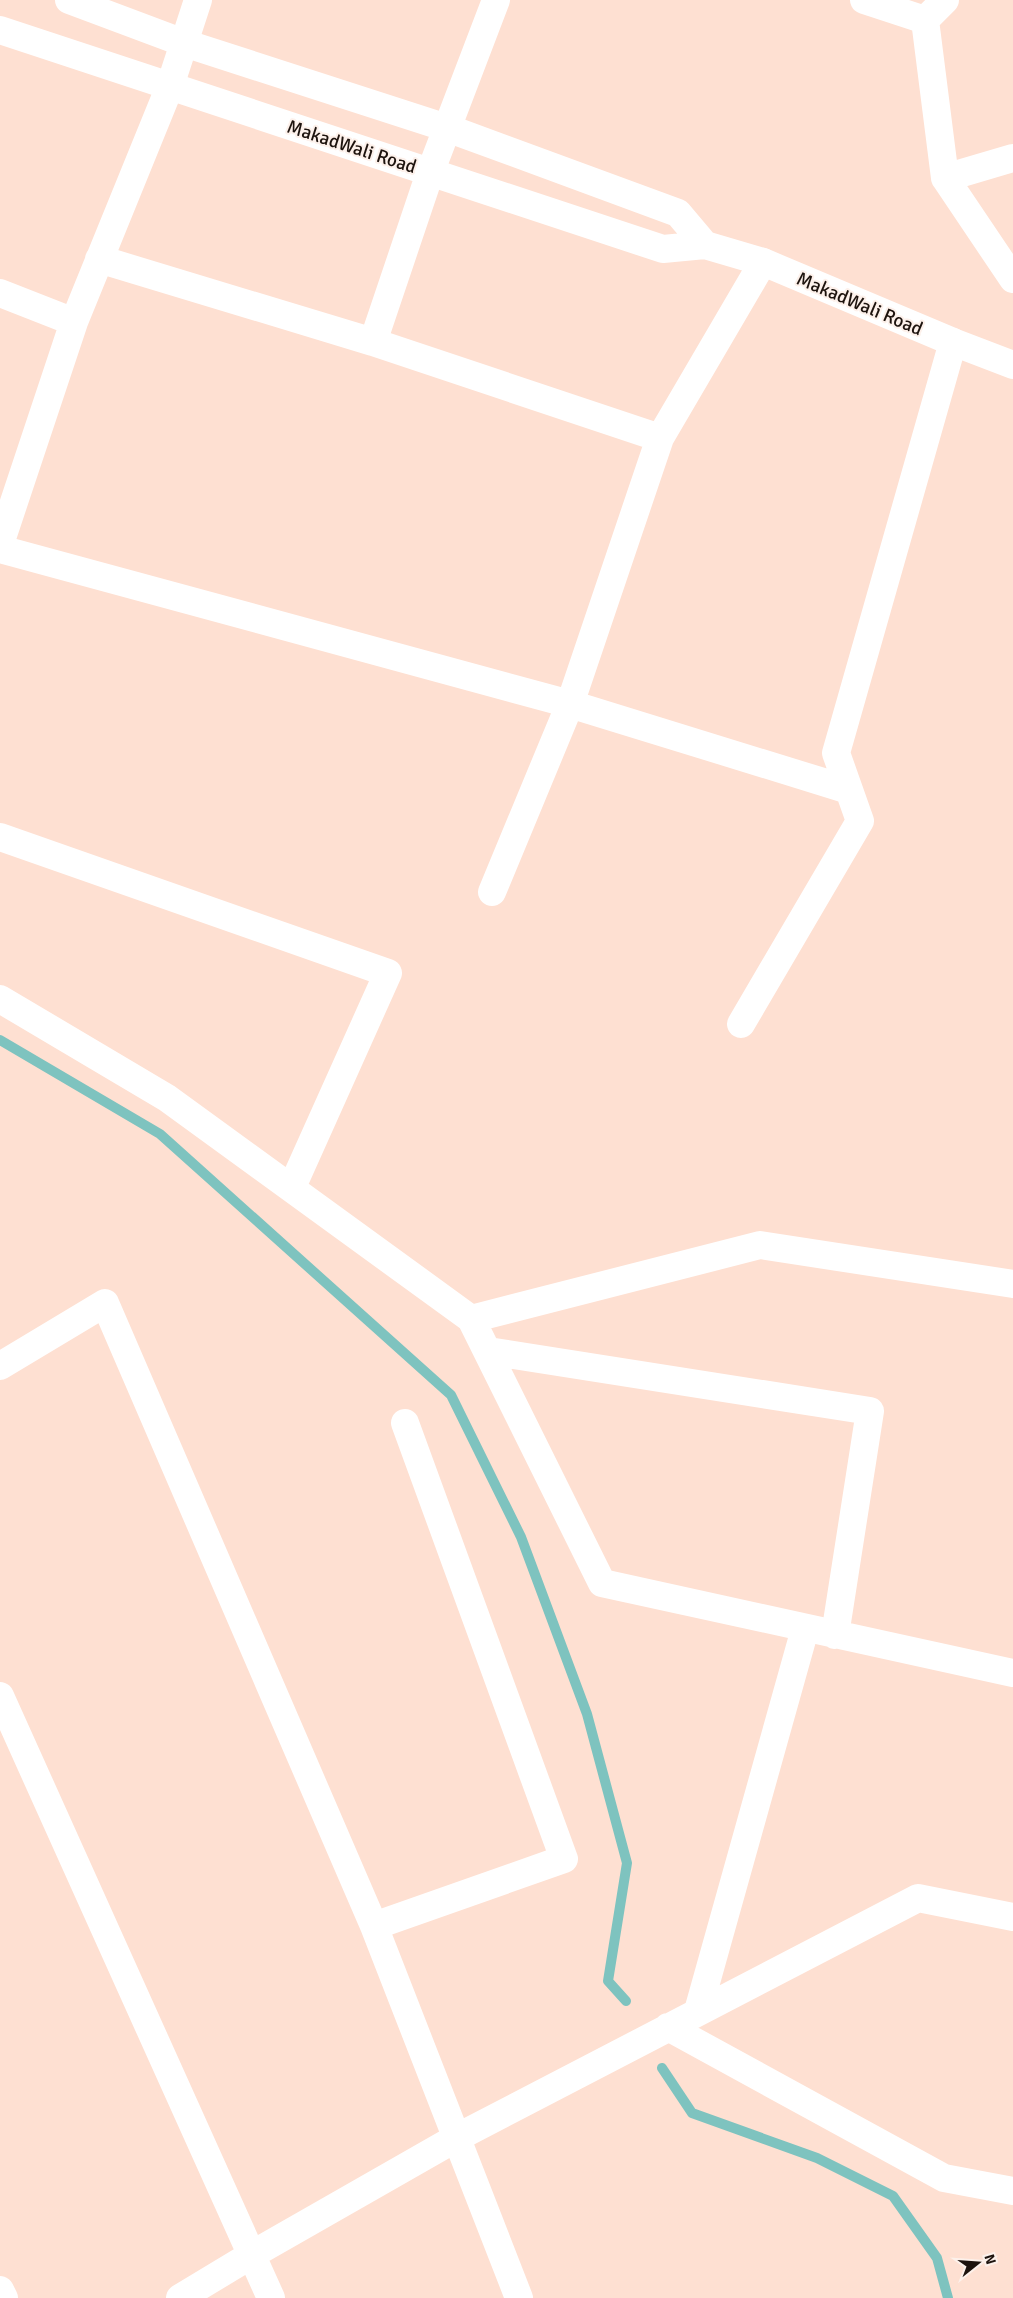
<svg xmlns="http://www.w3.org/2000/svg" width="1013" height="2298" font-family="Signika,sans-serif">
<style>
.lines{fill:none;stroke-linecap:round;stroke-linejoin:round}
.stream{stroke:#7ec3bf;stroke-width:10}
.street{stroke:#fff;stroke-width:28}
.secondary{stroke:#fff;stroke-width:28}
.labels{text-anchor:middle;stroke-width:4;stroke-linejoin:round;paint-order:stroke}
.street-label{font-size:19px;fill:#1d130e;stroke:#fdf1eb}
</style>
<rect width="100%" height="100%" fill="#fee0d2"/>
<g class="lines">
<path class="stream" d="M0,1040L160,1134L451,1395L521,1537L587,1714L627,1863L608,1981L626,2001
M662,2068L692,2113L817,2158L893,2196L937,2258L948,2298"/>
<path class="street" d="M864,0L925,20
M945,0L925,20L945,178L1013,279
M945,178L1013,158
M99,259L373,342L660,438
M0,293L74,322
M373,342L430,173L496,0
M0,544L74,322L170,86L198,0
M0,549L570,704L849,790
M0,837L388,973L292,1187
M492,892L570,704L660,438L763,262
M0,999L167,1098L471,1319L760,1245L1013,1284
M741,1024L860,821L836,753L953,342
M471,1319L602,1583L1013,1673
M488,1351L870,1411L835,1635
M0,1366L105,1303L374,1926L519,2298
M0,1696L271,2298
M374,1926L564,1859L405,1423
M698,2011L805,1629
M668,2027L944,2178L1013,2191
M0,2290L4,2298
M180,2298L253,2254L458,2137L918,1898L1013,1917"/>
<path class="secondary" d="M69,0L184,43L447,128L678,213L705,245
M0,30L663,249L705,245L763,262L953,342L1013,365"/>
</g>
<g class="labels">
<g class="street-label">
<text transform="translate(352 146) rotate(18)" y="7">MakadWali Road</text>
<text transform="translate(860 303) rotate(23)" y="7">MakadWali Road</text>
</g>
</g>
<g transform="translate(978 2263) rotate(73)" stroke="#fdf1eb" stroke-width="4" paint-order="stroke">
<path d="M0-4L9 19L0 12L-9 19Z" fill="#1d130e"/>
<text y="-8" font-size="14" font-weight="bold" text-anchor="middle" fill="#1d130e">N</text>
</g>
</svg>
